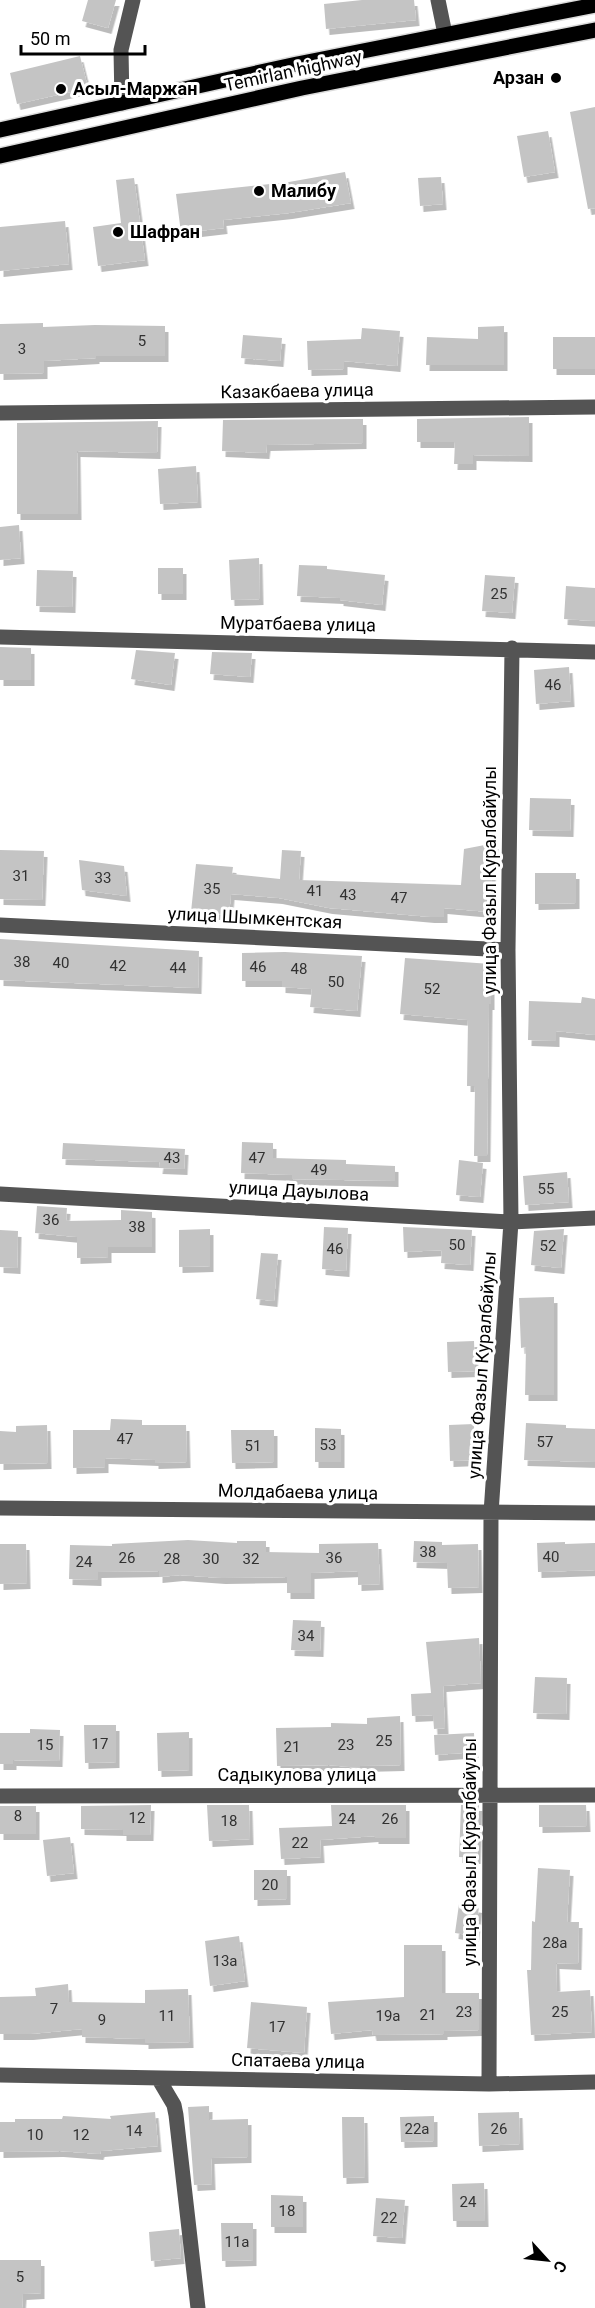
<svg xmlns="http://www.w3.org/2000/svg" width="595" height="2308" font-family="Roboto,sans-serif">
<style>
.building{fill:#c4c4c4;filter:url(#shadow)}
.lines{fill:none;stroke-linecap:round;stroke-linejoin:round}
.major-casing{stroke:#dbdbdb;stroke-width:18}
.minor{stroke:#545454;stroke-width:15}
.major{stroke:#000;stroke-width:15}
.poi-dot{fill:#000;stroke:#fff;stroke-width:2}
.labels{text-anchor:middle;stroke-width:6;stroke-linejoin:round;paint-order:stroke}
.number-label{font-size:15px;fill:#313131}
.street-label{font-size:18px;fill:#000;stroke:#fff}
.poi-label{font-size:18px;font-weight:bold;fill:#000;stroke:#fff;text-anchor:start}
</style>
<defs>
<filter id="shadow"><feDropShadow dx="3.5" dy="6" stdDeviation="0" flood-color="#0004"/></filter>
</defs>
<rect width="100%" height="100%" fill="#fff"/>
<path class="building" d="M88,0H116L108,28L82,21Z
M362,0H414L416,20L326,29L324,4Z
M80,56L88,88L17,104L10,73Z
M595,107V208L588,209L570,112Z
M548,131L555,172L524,177L517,136Z
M345,172L351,203L289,213L223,220L224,228L181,233L176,194L289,182Z
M441,177L443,204L420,206L418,178Z
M134,178L145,260L98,266L93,227L121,223L116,180Z
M65,221L69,264L0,271V227Z
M43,323V327L95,325L165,326V356H96V358L44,361V373L0,374V324Z
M504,326V365H426L427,337L478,339V327Z
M362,328L400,331L397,366L344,361V369L308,370L307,341L361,339Z
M243,335L282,338L280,361L241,358Z
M553,337H595V369H553Z
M529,417V456L473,455V464H454L455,442H417V419Z
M363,419V443L267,445L266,453L222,451L223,420Z
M158,421L157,453L77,451L78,514H17V423Z
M196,466L198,502L160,504L158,469Z
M19,525L21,558L0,560V527Z
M259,558L260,599L231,600L229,560Z
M299,565L327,566V569L385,575L382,605L340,600V598L297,596Z
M158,568H183V594H158Z
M37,570L73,571L72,607L36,606Z
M485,575L515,577L512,613L482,611Z
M566,586L595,588V621L564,619Z
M0,647L31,648V680H0Z
M136,650L175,653L171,685L131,679Z
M212,652L252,653L250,677L210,674Z
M569,667L571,701L536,704L534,670Z
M530,798L571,799L570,831L529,830Z
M495,843L489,912L444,908V917H431L329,908L279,898L231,894L229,915L191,912L196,864L233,867L232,874L280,879L282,850L301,851L299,880L461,885L464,849Z
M0,850L44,851L42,900L0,899Z
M79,860L124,866L127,896L82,890Z
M535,873H576V903L535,904Z
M0,939L199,951L198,988L0,980Z
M285,952L362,956L357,1011L310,1007L312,989L282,987V981H242V953Z
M405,958L491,964V1004H489L487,1156H474L475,1086H467L468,1020L400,1014Z
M582,997L595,999V1035L556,1031V1041L528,1040L529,1001L581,1003Z
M242,1142L273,1143V1158L346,1160V1164L395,1166V1181L292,1179V1175L241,1173Z
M63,1143L185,1149L184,1169L159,1168L160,1162L62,1159Z
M459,1160L483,1163L480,1197L456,1195Z
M567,1172L569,1202L525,1205L523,1176Z
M37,1206L67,1208L66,1221L121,1220V1210L152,1212V1247H108V1257L77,1258V1237L35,1233Z
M324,1227L348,1228L346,1271L322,1269Z
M403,1227L472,1230L470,1265L441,1263L442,1250L404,1252Z
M210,1229V1266L179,1267V1230Z
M564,1229L561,1268L531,1265L534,1231Z
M0,1230L18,1231L17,1268L0,1267Z
M261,1253L278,1254L274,1301L256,1299Z
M554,1297V1395H525L526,1347L521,1348L519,1298Z
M474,1341L475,1371L448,1372L447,1342Z
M111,1419L142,1420V1425H186L187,1462L155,1463V1460L105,1458V1467L73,1468V1430H110Z
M526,1423L566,1425V1428L595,1429V1462L524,1460Z
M474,1424L475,1460L450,1461L449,1425Z
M47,1425L48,1463L0,1464V1431L16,1432V1426Z
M315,1428L341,1429V1462H315Z
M231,1430H274V1462L232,1463Z
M188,1540L237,1543V1541H266V1552L319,1553V1544L378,1543L380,1584L358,1585V1571L311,1573V1593H287V1577L222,1578L180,1575L159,1577V1571L98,1572V1580L69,1579L70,1545L112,1546V1544Z
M414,1541L442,1542V1545L478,1544L479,1587L448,1588L447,1563L413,1562Z
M565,1542V1544L595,1543V1570L538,1572L537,1543Z
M0,1544H26L27,1583L0,1584Z
M293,1620L321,1621L320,1651L291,1650Z
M479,1638L481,1683L443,1686L445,1728L434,1729L433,1715L412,1716L411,1694L431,1693L426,1642Z
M535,1677L567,1678L566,1714L533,1713Z
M400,1716L401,1765L360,1766V1768L329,1765L277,1766L276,1728L331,1727V1723L367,1724V1718Z
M84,1725H116V1762L85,1763Z
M30,1729L60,1730L59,1761L13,1760V1764H0V1733H30Z
M189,1732V1770L158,1771L157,1733Z
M474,1733L475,1752L435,1755L434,1735Z
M151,1805L150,1835H123V1830L81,1829V1806Z
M207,1805H249L250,1839L209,1841Z
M331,1805H406V1838H375V1836L320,1840L321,1857L281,1859L279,1828L332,1826Z
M461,1805H479L477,1858L459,1857Z
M539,1805H586L587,1826L539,1827Z
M0,1806H36V1834H0Z
M70,1837L74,1873L47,1876L43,1840Z
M538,1868L570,1870L567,1922H579L578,1964L556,1963L557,1992L590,1990L592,2032L531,2035L527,1970H531L532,1921L535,1922Z
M254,1870H287V1899L254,1900Z
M459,1904L479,1907L475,1936L455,1933Z
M239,1936L245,1981L210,1986L205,1941Z
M404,1945H442V1993H479V2030L444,2031V2034L373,2035L372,2030L331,2034L328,2002L404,1997Z
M68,1984L69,2002L145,2003V1990L188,1989L190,2042L145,2043V2039L82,2037V2029L30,2034H0V1997L36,1996L35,1988Z
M251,2002L307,2007L304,2053L247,2048Z
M209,2106V2120L248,2119V2157L211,2158L212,2184L194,2185L188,2107Z
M155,2112L158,2146L101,2151L100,2154L60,2151L0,2152V2122H15V2119H62L63,2116L111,2119L110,2116Z
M519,2112L520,2144L479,2146L478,2113Z
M434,2116V2141L401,2142L400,2117Z
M342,2117H364L365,2177L343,2178Z
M484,2183L485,2221H453L452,2184Z
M271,2195L303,2196V2227H271Z
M376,2198L405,2200L402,2238L373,2236Z
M221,2223H253V2260L222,2261Z
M179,2229L181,2258L151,2261L149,2232Z
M0,2260H41V2293L23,2294L22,2308H0Z"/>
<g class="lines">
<defs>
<path id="major" d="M0,130L297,64L595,5
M0,156L302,88L595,30"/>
</defs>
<use href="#major" class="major-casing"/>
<path class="minor" d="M438,0L445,34
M122,103L121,50L133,0
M0,413L595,407
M0,637L595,652
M0,925L508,950
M0,1194L511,1222L595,1218
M0,1508L595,1513
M0,1796L595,1795
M0,2075L489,2084L595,2082
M158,2078L174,2105L176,2115L198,2308
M489,2084L491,1513L511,1222L508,950L512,648"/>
<use href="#major" class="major"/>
</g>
<g class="poi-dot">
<circle cx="556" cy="78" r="6"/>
<circle cx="61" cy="89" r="6"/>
<circle cx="259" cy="191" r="6"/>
<circle cx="118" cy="232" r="6"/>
</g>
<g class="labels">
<g class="number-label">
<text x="142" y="346">5</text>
<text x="22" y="354">3</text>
<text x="499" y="599">25</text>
<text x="553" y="690">46</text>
<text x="21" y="881">31</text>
<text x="103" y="883">33</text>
<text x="212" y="894">35</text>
<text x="315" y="896">41</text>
<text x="348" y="900">43</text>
<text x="399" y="903">47</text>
<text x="22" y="967">38</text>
<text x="61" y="968">40</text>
<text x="118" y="971">42</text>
<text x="258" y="972">46</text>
<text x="178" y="973">44</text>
<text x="299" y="974">48</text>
<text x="336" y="987">50</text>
<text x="432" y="994">52</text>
<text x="172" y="1163">43</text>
<text x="257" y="1163">47</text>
<text x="319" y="1175">49</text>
<text x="546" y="1194">55</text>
<text x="51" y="1225">36</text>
<text x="137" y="1232">38</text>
<text x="457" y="1250">50</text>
<text x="548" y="1251">52</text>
<text x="335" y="1254">46</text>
<text x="125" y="1444">47</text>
<text x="545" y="1447">57</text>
<text x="328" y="1450">53</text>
<text x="253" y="1451">51</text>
<text x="428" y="1557">38</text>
<text x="551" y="1562">40</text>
<text x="127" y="1563">26</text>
<text x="334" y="1563">36</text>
<text x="172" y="1564">28</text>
<text x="211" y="1564">30</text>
<text x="251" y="1564">32</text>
<text x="84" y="1567">24</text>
<text x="306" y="1641">34</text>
<text x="384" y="1746">25</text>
<text x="100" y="1749">17</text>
<text x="45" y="1750">15</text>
<text x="346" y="1750">23</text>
<text x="292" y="1752">21</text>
<text x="18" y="1821">8</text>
<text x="137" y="1823">12</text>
<text x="347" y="1824">24</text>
<text x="390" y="1824">26</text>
<text x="229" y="1826">18</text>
<text x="300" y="1848">22</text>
<text x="270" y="1890">20</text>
<text x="555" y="1948">28а</text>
<text x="225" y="1966">13а</text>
<text x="54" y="2014">7</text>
<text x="464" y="2017">23</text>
<text x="560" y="2017">25</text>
<text x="428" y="2020">21</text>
<text x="167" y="2021">11</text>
<text x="388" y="2021">19а</text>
<text x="102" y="2025">9</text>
<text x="277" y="2032">17</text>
<text x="417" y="2134">22а</text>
<text x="499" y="2134">26</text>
<text x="134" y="2136">14</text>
<text x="35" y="2140">10</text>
<text x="81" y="2140">12</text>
<text x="468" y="2207">24</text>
<text x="287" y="2216">18</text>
<text x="389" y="2223">22</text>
<text x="237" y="2247">11а</text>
<text x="20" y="2282">5</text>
</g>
<g class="street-label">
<text transform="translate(293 71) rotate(-12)" y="6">Temirlan highway</text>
<text transform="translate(297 391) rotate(-1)" y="6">Казакбаева улица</text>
<text transform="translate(298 624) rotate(1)" y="6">Муратбаева улица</text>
<text transform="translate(490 880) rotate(-90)" y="6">улица Фазыл Куралбайулы</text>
<text transform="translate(255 918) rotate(3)" y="6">улица Шымкентская</text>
<text transform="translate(299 1191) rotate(3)" y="6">улица Дауылова</text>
<text transform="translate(482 1365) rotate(-86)" y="6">улица Фазыл Куралбайулы</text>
<text transform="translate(298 1492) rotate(1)" y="6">Молдабаева улица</text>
<text x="297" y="1781">Садыкулова улица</text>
<text transform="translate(470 1852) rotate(-90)" y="6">улица Фазыл Куралбайулы</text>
<text transform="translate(298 2061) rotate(1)" y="6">Спатаева улица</text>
</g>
<g class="poi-label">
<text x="544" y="84" text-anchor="end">Арзан</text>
<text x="73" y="95">Асыл-Маржан</text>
<text x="271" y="197">Малибу</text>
<text x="130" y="238">Шафран</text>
</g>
</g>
<g transform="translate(547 2260) rotate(117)" stroke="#ffffff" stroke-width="4.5" paint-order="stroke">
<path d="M0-4.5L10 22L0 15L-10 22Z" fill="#000000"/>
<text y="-9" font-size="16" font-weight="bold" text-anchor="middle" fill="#000000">С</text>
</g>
<path d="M21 45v9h124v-9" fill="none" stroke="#000000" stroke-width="3"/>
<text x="30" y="45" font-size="18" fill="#000000" stroke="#ffffff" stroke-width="4.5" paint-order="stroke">50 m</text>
</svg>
